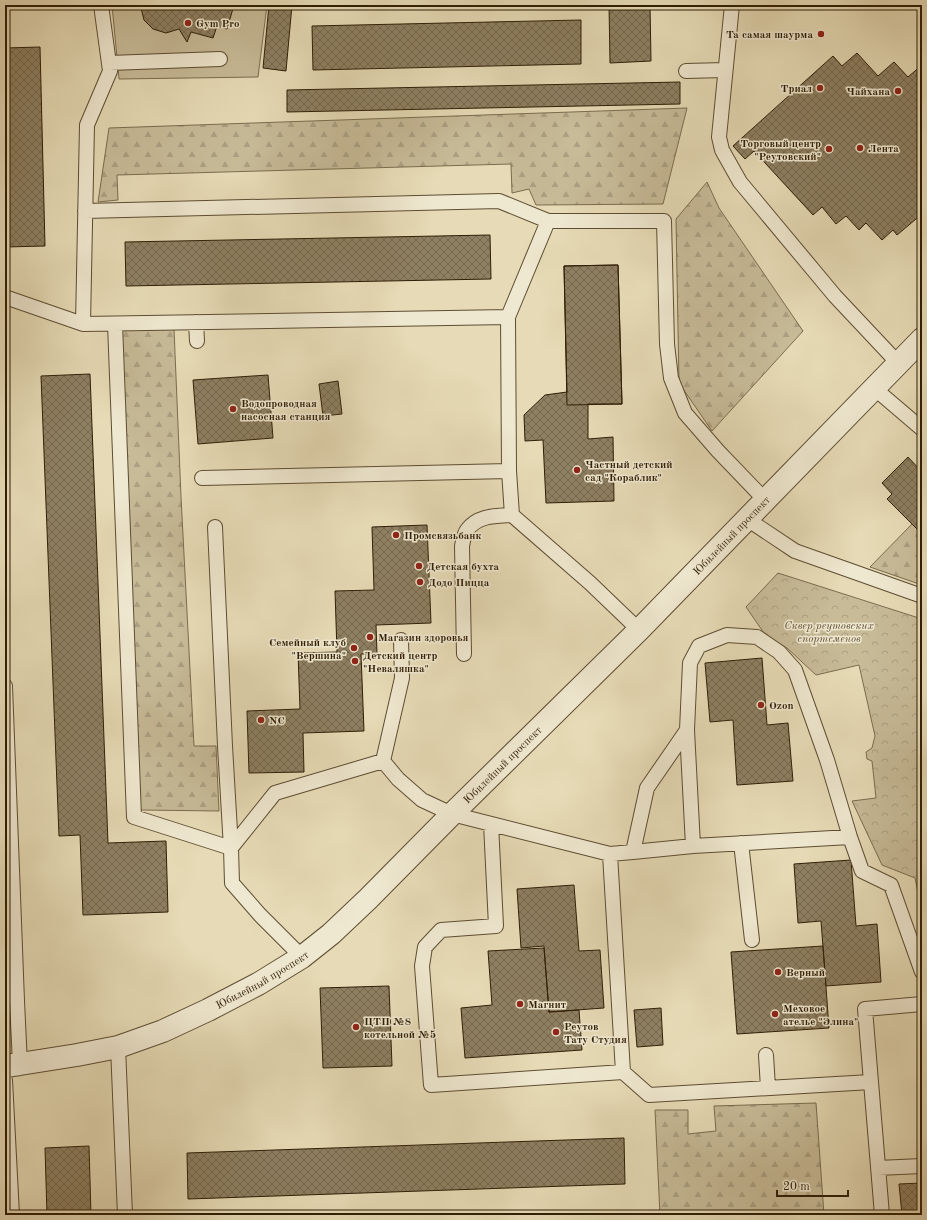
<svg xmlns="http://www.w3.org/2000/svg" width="927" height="1220" font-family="'Old Standard TT',serif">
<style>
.forest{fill:url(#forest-firs);stroke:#7b6c4f}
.park{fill:url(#park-crowns);stroke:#7b6c4f}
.garden{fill:#c7bb98;stroke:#7b6c4f}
.building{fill:url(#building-cross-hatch);stroke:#2f1e06}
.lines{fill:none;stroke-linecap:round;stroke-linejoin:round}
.service-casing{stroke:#5d4d32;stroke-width:16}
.tertiary-casing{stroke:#5d4d32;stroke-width:24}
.service{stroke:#efe8d0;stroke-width:14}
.tertiary{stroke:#efe8d0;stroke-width:22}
.poi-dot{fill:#8f2418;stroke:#efe8d0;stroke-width:1.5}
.labels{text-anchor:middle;stroke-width:3;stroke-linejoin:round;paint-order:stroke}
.poi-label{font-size:11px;font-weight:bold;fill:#2f1e06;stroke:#efe8d0;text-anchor:start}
.street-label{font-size:11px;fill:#2f1e06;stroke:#efe8d0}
.park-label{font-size:11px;font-style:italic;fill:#5d4d32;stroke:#efe8d0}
</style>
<defs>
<pattern id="forest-firs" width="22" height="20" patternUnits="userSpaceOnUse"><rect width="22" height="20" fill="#c7bb98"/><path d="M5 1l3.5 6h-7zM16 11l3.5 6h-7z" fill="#aba082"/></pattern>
<pattern id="park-crowns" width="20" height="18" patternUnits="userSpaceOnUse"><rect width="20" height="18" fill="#c7bb98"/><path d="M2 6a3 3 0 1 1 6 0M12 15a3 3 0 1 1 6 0" fill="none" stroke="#aba082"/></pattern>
<pattern id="building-cross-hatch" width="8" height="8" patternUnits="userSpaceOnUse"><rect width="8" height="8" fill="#8e8062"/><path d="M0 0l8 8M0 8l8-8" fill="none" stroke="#74684f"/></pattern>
</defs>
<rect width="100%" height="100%" fill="#e6dbb6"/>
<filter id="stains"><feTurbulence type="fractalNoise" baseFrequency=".005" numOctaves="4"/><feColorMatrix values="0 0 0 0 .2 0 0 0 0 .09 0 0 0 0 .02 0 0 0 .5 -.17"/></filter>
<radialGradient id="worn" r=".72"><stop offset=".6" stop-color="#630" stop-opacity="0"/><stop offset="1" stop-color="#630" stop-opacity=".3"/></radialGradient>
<path class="forest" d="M687,108L663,204L536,205L529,189L512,193L511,164L117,175L118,200L98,202L109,128Z
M707,182L719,208L803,331L712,431L679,383L676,219Z
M121,329H174L181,497L194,746H216L219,811L140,810Z
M912,524L919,531L922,528V585L870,567Z
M816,1103L824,1215H660L655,1110H688V1134L716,1131L714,1106Z"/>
<path class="park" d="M778,573L922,619V913L915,878L882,865L852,801L876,798L872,761L867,759L866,752L872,748L875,736L859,665L816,675L787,648L766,636L746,607Z"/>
<path class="garden" d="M112,5H267L258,77L119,79Z"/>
<path class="building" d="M142,5H234L227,29L217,26L213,38L191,32L187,42L179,29L166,33L153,29L144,20L141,8Z
M269,5H292L286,71L263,68Z
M609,5H650L651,61L610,63Z
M581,20V64L313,70L312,26Z
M40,47L45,246L5,247V48Z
M857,53L878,76L894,62L908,77L922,65V214L897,235L893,230L882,240L866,223L859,230L846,216L836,224L822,207L813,215L754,151L745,159L733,146L833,56L842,66Z
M680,82V104L287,112V90Z
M490,235L491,279L126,286L125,242Z
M618,265L622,404L567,405L564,266Z
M618,265L622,404H588V439L613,437L614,501L546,503L543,440L525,441L524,415L545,395L567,392L564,266Z
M90,374L108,843L166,841L168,912L83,915L80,835L59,836L41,376Z
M268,375L273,438L198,444L193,380Z
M338,381L342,414L323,416L319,384Z
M908,457L922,472V528L919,531L887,499L892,494L882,483Z
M427,525L431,623L376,625L377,654H361L364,731L303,733L304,772L249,773L247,711L300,709L298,653L337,652L335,591L374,590L372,527Z
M762,658L767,725L788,723L793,781L737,785L733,720L710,722L705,663Z
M851,860L856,926L877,924L881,982L826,986L821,921L798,923L794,864Z
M574,885L579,951L600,950L604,1008L549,1012L544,946L521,948L517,889Z
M823,946L829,1028L737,1034L731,952Z
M544,948L549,1012L579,1010L582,1050L465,1058L461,1008L492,1005L488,951Z
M389,986L392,1066L323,1068L320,988Z
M661,1008L663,1045L637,1047L634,1010Z
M624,1138L625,1184L188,1199L187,1153Z
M89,1146L91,1215H47L45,1148Z
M922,1183V1215H902L899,1184Z"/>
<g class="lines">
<defs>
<path id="service" d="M732,5L719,137L722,150L740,182L835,296L898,363
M109,63L220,59
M686,71L725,70
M85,211L499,201L548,221H664L667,344L671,378L685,413L718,451L765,500
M5,297L83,324L508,317L509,471L512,515L590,583L639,630
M508,317L548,221
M196,322L197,341
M83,324L87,125L110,71L101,5
M115,324L134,817L231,848L232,883L260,915L302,957
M874,388L922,429
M202,478L509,471
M747,519L795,551L922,596
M215,527L225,746L231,848
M401,640L402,678L383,761L398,779L422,800L452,814L610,854L633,852L647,788L687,730L690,663L699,646L727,635L757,637L779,652L795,670L827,760L850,837L862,871L891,885L922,972
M464,654L462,546C463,541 464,534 467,530C478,515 496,516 512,515
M5,686L17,1001L20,1064
M687,730L693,846L850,837
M491,824L496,926L441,930L425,947L422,966L431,1085L623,1072
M741,843L752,940
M231,848L275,793L383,761
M633,852L693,846
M610,854L623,1072L649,1095L871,1082L865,1009L922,1004
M118,1047L125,1215
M766,1055L768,1088
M5,1080L12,1215
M871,1082L882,1215
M878,1168L922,1166"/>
<g id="tertiary">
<path id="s1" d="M5,1066L20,1064L77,1055L118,1047L163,1031L208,1010L258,984L302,957L331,934L368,899L452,814L639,630L922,339"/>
</g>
</defs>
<use href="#service" class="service-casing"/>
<use href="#tertiary" class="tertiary-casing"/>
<use href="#service" class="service"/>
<use href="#tertiary" class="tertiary"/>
</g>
<g class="poi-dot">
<circle cx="188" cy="23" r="4"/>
<circle cx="821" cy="34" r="4"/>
<circle cx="820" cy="88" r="4"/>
<circle cx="898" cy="91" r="4"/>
<circle cx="860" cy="148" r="4"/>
<circle cx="829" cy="149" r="4"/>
<circle cx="233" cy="409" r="4"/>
<circle cx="577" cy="470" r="4"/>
<circle cx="396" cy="535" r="4"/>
<circle cx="419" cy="566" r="4"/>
<circle cx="420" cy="582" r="4"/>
<circle cx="370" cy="637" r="4"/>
<circle cx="354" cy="648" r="4"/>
<circle cx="355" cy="661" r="4"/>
<circle cx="761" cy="705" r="4"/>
<circle cx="261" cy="720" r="4"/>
<circle cx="778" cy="972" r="4"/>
<circle cx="520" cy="1004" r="4"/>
<circle cx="775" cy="1014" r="4"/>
<circle cx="356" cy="1027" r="4"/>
<circle cx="556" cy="1032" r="4"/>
</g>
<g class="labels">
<g class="poi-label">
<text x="196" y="27">Gym Pro</text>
<text x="813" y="38" text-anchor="end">Та самая шаурма</text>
<text x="812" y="92" text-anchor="end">Триал</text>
<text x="890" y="95" text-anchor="end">Чайхана</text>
<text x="821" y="147" text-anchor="end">Торговый центр<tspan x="821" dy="13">"Реутовский"</tspan></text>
<text x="868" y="152">Лента</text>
<text x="241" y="407">Водопроводная<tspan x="241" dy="13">насосная станция</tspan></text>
<text x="585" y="468">Частный детский<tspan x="585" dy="13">сад "Кораблик"</tspan></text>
<text x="404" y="539">Промсвязьбанк</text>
<text x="427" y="570">Детская бухта</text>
<text x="428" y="586">Додо Пицца</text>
<text x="378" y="641">Магазин здоровья</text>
<text x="346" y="646" text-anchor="end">Семейный клуб<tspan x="346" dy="13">"Вершина"</tspan></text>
<text x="363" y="659">Детский центр<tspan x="363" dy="13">"Неваляшка"</tspan></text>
<text x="769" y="709">Ozon</text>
<text x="269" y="724">NC</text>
<text x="786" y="976">Верный</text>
<text x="528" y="1008">Магнит</text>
<text x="783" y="1012">Меховое<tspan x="783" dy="13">ателье "Элина"</tspan></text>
<text x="364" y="1025">ЦТП №8<tspan x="364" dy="13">котельной №5</tspan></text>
<text x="564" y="1030">Реутов<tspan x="564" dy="13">Тату Студия</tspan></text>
</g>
<g class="street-label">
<text dy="4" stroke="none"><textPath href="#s1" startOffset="922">Юбилейный проспект</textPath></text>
<text dy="4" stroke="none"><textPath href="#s1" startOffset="598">Юбилейный проспект</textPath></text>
<text dy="4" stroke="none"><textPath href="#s1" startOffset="274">Юбилейный проспект</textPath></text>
</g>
<g class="park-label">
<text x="829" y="629">Сквер реутовских<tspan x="829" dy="13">спортсменов</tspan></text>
</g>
</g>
<rect width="927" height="1220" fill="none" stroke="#e6dbb6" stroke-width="20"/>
<rect x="6" y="6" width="915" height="1208" fill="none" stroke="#2f1e06" stroke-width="2"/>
<rect x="10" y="10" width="907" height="1200" fill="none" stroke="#2f1e06"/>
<path d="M777 1190v6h71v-6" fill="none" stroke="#2f1e06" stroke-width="2"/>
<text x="783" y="1190" font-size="12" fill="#2f1e06" stroke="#efe8d0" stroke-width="3" paint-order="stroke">20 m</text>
<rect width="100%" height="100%" filter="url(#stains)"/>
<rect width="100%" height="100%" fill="url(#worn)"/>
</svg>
